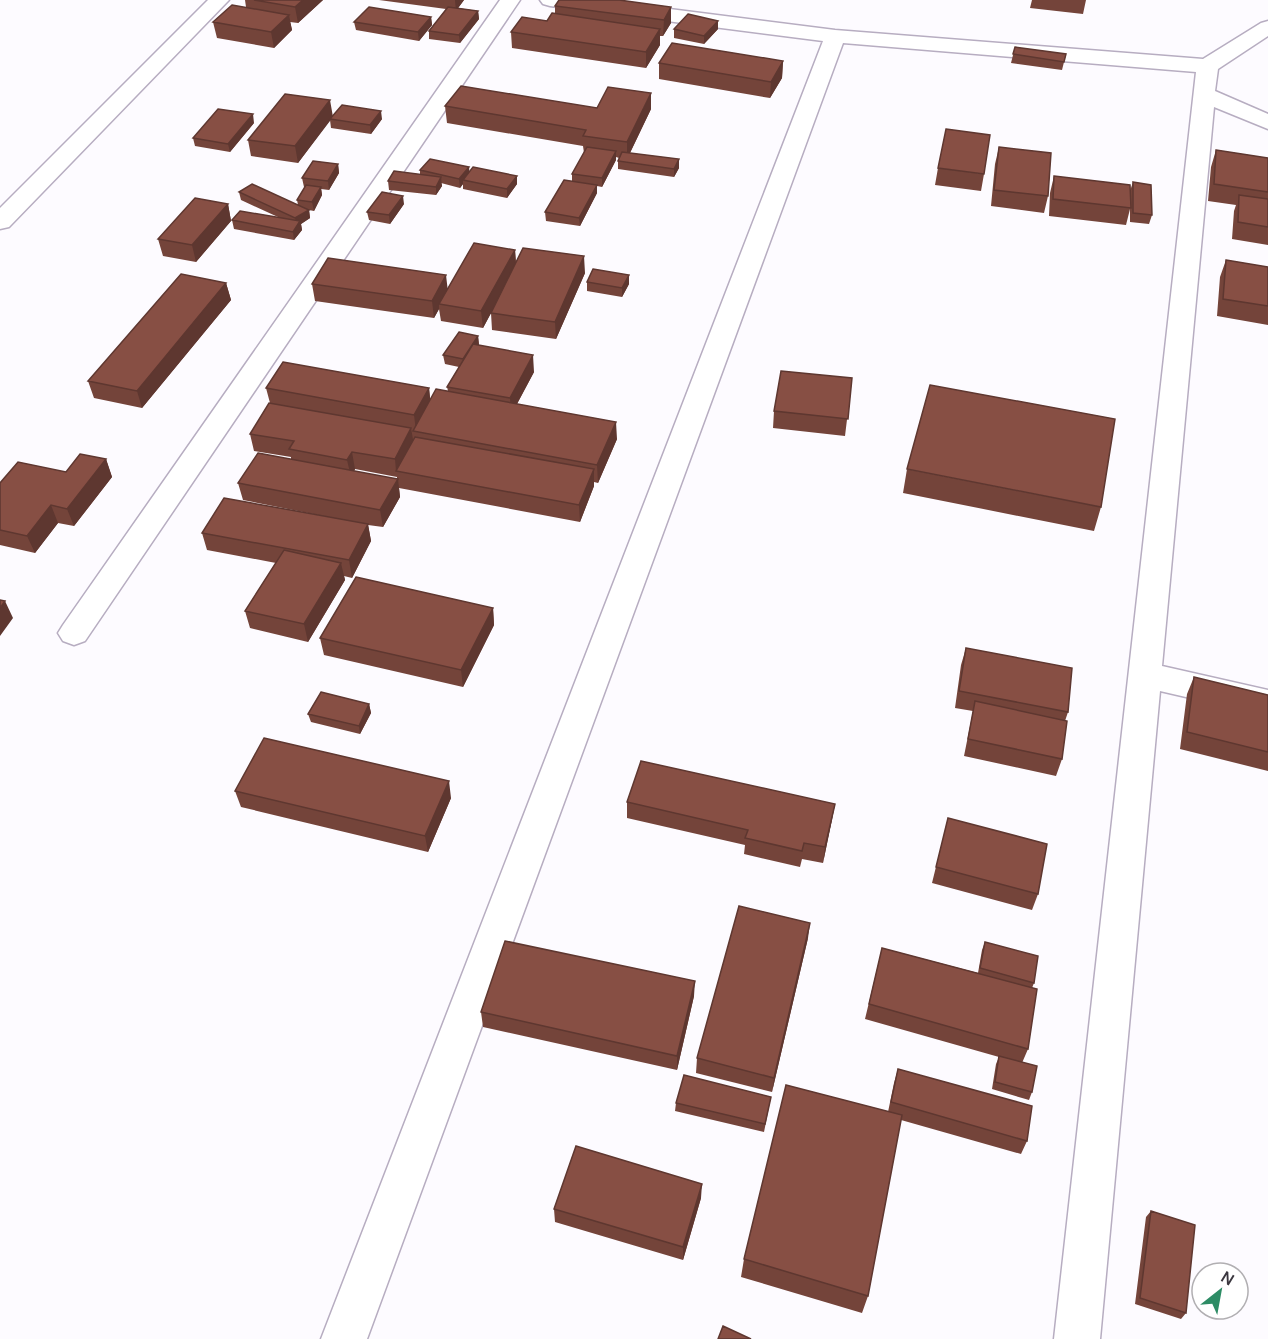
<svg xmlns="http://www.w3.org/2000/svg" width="1268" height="1339" font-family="Manrope,sans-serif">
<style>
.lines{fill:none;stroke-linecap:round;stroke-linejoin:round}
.street-casing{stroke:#b7adc1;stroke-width:3}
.street{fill:#fff;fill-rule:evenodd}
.wall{fill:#74443a;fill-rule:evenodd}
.shaded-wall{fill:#5e3730}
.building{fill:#874f44;stroke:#5e3730;stroke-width:1.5}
</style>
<rect width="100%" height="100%" fill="#fdfbff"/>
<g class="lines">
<defs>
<path id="street" d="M208,0H229L9,227L0,229V208Z
M500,0H520L85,641L74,645L63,641L58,633L63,625Z
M540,0H599L835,30L1203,59L1261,23L1268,21V36L1218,69L1215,91L1268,114V129L1214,107L1162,666L1268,690V716L1160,691L1100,1339H1054L1196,72L843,43L367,1339H321L823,41L550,6L543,4Z"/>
</defs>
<use href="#street" class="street-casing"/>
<use href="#street" class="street"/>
</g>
<path class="wall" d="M245,0H323L298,23L290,22L292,30L274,48L217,38L213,22L246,7Z
M379,0H464L458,8L478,11L479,19L460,43L429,39V31L446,9Z
M1032,0H1086L1083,14L1030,8Z
M555,6L671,7V23L663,36H660V45L646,68L512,48L511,32L547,21L555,14Z
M431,17L432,25L419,41L356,30L354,22Z
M718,21V29L704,44L674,38V29Z
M1015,47L1066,54L1062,70L1011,63Z
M783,61L782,78L770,98L659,79V63Z
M445,106L651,109L630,153L679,168L674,177L618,169V161L619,158L616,157V160L602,187L597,186V193L580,226L546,221L545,212L572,181V174L584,153L583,146L447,123Z
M333,116L382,119L371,134L331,128L330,120L298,163L251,156L248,140Z
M254,123L230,152L195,146L193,138Z
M999,147L1048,196L1044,213L991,206L995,164Z
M1216,150L1268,158V245L1232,239L1234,211L1236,205L1208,201L1211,167Z
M338,164L339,173L329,190L321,189L322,195L314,211L309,210L310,218L301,224L302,230L294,240L234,229L232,220L278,217L241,200L239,192L298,205L297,200L305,187H304L302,178Z
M938,168L984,174L981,191L935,185Z
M420,170L470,171L517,176V184L507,198L463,189V184L460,188L441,183L442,186L436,195L389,190L388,181L420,175Z
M1054,176L1130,191L1133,182L1152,215L1149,224L1130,222V209L1126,225L1049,216L1050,193Z
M228,204L231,221L196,262L163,256L158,239Z
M404,204L390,224L369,220L367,212Z
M515,250L516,262L585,273L556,339L492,330L491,313L492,311L483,328L441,321L439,309L434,318L315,301L312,284L448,288Z
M1226,260L1268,267V325L1217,316L1220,277Z
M587,282L629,284L622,297L587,291Z
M226,283L231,300L142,408L94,398L88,381Z
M478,336L479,345L534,372L517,404L617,439L598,483L594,482V486L580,522L399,488L400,497L383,527L368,525L371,541L352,578L344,576L345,580L308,642L250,628L245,611L276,563L207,550L202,533L333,518L243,500L238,483L291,459V457L254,451L250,434L270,403L266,388H429L430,400L448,391L447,387L459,367L445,364L443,355ZM355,469L397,477V479L354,471Z
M852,378L845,436L773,428L774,411Z
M106,459L112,477L74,526L58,523L35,553L0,545V483L66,472Z
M907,469L1101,507L1094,531L903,493Z
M493,608L494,625L463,687L324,655L320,638Z
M966,648L1068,712L1065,721L1062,759L1056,776L964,756L973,711L955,708L961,665Z
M1194,677L1268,695V771L1180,749L1187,694Z
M369,704L371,713L360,734L311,722L308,714Z
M235,791L451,798L428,852L241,807Z
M627,802L835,804L823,863L802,859L800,867L744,854L745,845L627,818Z
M948,818L1038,894L1032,910L932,883Z
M808,938L772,1092L696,1073L697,1058Z
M985,942L1034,983L1032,988L1028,1049L1022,1063L1032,1092L1029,1100L992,1089L996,1064L999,1057L865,1019L882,948L978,973L982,950Z
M694,996L677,1070L483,1027L481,1012Z
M898,1069L1027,1141L1021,1154L901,1120L868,1296L862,1313L741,1277L744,1259L888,1112L894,1083Z
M771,1097L764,1132L675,1111L676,1103Z
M701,1198L683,1260L555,1222L554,1209Z
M1151,1211L1186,1313L1181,1319L1135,1304L1146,1217Z"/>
<path class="shaded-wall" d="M303,0H323L298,23L295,7Z
M455,0H464L456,11Z
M671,7V23L663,36L664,20Z
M478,11L479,19L460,43L459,35Z
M289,15L292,30L274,48L271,32Z
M431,17L432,25L419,41L418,32Z
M718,21V29L704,44V36Z
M660,29V45L646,68V52Z
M783,61L782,78L770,98L771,82Z
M651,93V109L627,159V142Z
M330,100L333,117L298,163L295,146Z
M381,111L382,119L371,134L370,125Z
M253,114L254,123L230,152L228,144Z
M616,151V160L602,187V178Z
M679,159V168L674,177V169Z
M338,164L339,173L329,190L328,181Z
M469,167L470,176L463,180V184L460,188L459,179Z
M517,176V184L507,198V189Z
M441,177L442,186L436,195V187Z
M597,185V193L580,226L579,218Z
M321,187L322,195L314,211L312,202Z
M403,196L404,204L390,224L389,215Z
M228,204L231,221L196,262L192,245Z
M309,210L310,218L301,224L302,230L294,240L293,232L297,226L295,218Z
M515,250L516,267L483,328L481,311Z
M584,256L585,273L556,339L555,322Z
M446,275L448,292L439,304V309L434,318L432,301Z
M629,275V284L622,297V288Z
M226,283L231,300L142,408L137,391Z
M478,336L479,345L464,368L463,359Z
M533,355L534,372L511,415L510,398Z
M429,388L431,406L416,431L414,415Z
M616,422L617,439L598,483L597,465Z
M411,428L414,445L396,471L395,459Z
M352,452L355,469L351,477L347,460Z
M106,459L112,477L74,526L67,509Z
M594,469V486L580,522L579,505Z
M398,479L400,497L383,527L380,510Z
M51,505L58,523L35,553L27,536Z
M368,524L371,541L352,578L349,560Z
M341,563L345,580L308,642L304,624Z
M5,601L13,618L0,636V608Z
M493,608L494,625L463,687L461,670Z
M369,704L371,713L360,734L359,726Z
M449,781L451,798L428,852L425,836Z
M835,804L832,820L823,863L825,847Z
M810,923L808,938L772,1092L774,1078Z
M695,981L694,996L677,1070V1056Z
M702,1184L701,1198L683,1260V1247Z"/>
<path class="building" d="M254,0H303L295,7Z
M559,0H619L671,7L664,20L555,6Z
M232,5L289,15L271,32L213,22Z
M369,7L431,17L418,32L354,22Z
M448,7L478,11L459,35L429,31Z
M552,13L660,29L646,52L511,32L522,17L547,21Z
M688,14L718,21L704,36L674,29Z
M672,43L783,61L771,82L659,63Z
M1015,47L1066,54L1064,62L1013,54Z
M461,86L597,108L608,87L651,93L627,142L583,136L586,130L445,106Z
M285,94L330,100L295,146L248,140Z
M342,105L381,111L370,125L330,119Z
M218,109L253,114L228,144L193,138Z
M946,129L990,135L984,174L938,168Z
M587,147L616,151L602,178L572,174Z
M999,147L1051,153L1048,196L994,190Z
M1216,150L1268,158V192L1214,184Z
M622,152L679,159L674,169L618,161Z
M430,159L469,167L459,179L420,170Z
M313,161L338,164L328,181L302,178Z
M473,167L517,176L507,189L463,180Z
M394,171L441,177L436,187L388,181Z
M1054,176L1130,185L1131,208L1053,199Z
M564,180L597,185L579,218L545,212Z
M1133,182L1151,185L1152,215L1133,213Z
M252,184L309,210L295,218L239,192Z
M306,185L321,187L312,202L297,200Z
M382,192L403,196L389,215L367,212Z
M1239,195L1268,199V227L1238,222Z
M195,198L228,204L192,245L158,239Z
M240,211L300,221L293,232L232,220Z
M474,243L515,250L481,311L439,304Z
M523,248L584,256L555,322L491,313Z
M328,258L446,275L432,301L312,284Z
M1226,260L1268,267V306L1223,299Z
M593,269L629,275L622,288L587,282Z
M181,274L226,283L137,391L88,381Z
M459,332L478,336L463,359L443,355Z
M473,344L533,355L510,398L447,387Z
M283,362L429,388L414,415L266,388Z
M781,371L852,378L848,419L774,411Z
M930,385L1115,419L1101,507L907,469Z
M436,389L616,422L597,465L413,431Z
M269,403L411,428L395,459L352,452L347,460L289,449L294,441L250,434Z
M415,437L594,469L579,505L396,471Z
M258,453L398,479L380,510L238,483Z
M80,454L106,459L67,509L51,505L27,536L0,530V483L18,462L66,472Z
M224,498L368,524L349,560L202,533Z
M284,550L341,563L304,624L245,611Z
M356,577L493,608L461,670L320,638Z
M0,600L5,601L0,608Z
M966,648L1072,668L1068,712L959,691Z
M1194,677L1268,695V752L1187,732Z
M321,692L369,704L359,726L308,714Z
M975,701L1067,721L1062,759L968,739Z
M264,738L449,781L425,836L235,791Z
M641,761L835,804L825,847L804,843L802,851L745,838L748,830L627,802Z
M948,818L1047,844L1038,894L936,867Z
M739,906L810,923L774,1078L697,1058Z
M505,941L695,981L677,1056L481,1012Z
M985,942L1038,956L1034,983L980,968Z
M882,948L1037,989L1028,1049L869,1004Z
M999,1056L1037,1066L1032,1092L995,1082Z
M898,1069L1032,1106L1027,1141L891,1102Z
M684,1075L771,1097L765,1124L676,1103Z
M786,1085L902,1115L868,1296L744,1259Z
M576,1146L702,1184L683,1247L554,1209Z
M1151,1211L1195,1225L1186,1313L1140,1298Z
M723,1326L751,1339H718Z"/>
<g transform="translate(1220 1291) rotate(31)"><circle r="28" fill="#ffffff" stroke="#b1afb2" stroke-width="1.5"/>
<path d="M0-4.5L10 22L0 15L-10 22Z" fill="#2d8c65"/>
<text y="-9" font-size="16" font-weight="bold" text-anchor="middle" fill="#3b373f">N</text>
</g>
</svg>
